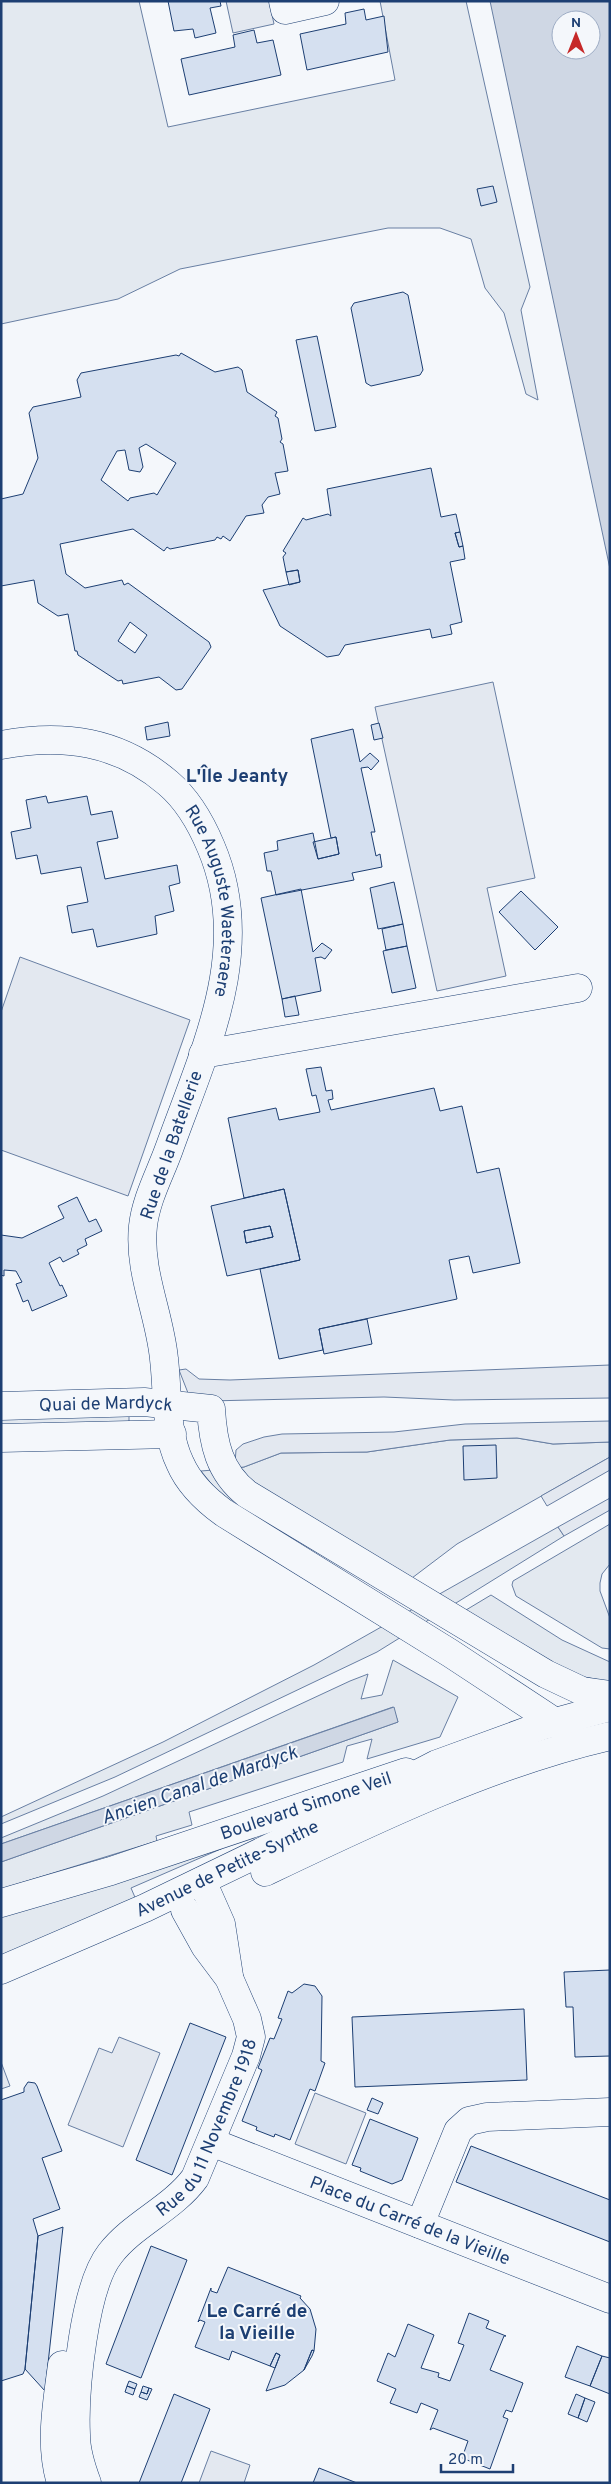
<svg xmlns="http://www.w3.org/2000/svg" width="611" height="2484" font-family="Overpass,sans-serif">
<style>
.green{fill:#e3e9f0;stroke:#687fa3}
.parking{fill:#e3e8f0;stroke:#687fa3}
.water{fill:#cfd7e4;stroke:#687fa3;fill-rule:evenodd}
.building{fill:#d5e0f0;stroke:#1d3f73;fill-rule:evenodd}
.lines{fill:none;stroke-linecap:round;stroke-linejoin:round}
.minor-casing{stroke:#1d3f73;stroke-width:29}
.major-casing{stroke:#1d3f73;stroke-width:29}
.minor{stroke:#f4f7fb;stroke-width:28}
.major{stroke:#f4f7fb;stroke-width:28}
.labels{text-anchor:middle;stroke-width:4;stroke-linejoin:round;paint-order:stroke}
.street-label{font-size:18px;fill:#1d3f73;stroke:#f4f7fb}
.neighbourhood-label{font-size:19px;font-weight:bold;fill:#1d3f73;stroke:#f4f7fb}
.water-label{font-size:19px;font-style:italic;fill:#1d3f73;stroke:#f4f7fb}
</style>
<rect width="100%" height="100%" fill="#f4f7fb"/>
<path class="green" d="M1,1H139L168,127L395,80L380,1H466L530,287L521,310L538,400L526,394L504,313L485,288L471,239L440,228H388L180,269L118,299L1,324Z
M129,1414V1424L1,1427V1416Z
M517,1438L553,1444L610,1442V1457L457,1544L412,1578L251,1486L236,1468L244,1467L281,1453L367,1452L450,1440Z
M213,1470L349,1571L236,1505L218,1492L201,1471Z
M610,1524V1564L602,1574L600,1583V1591L610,1618V1649L602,1648L516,1596L512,1585L513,1581Z
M558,1527L564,1536L377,1652L115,1777L1,1824V1817L163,1742L314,1665Z
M491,1595L562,1640L610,1662V1682L569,1674L466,1610Z
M393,1660L458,1697L440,1737L367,1759L372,1739L347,1746L343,1762L189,1812L192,1825L156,1836L157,1841L1,1889V1862L398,1722L393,1707L1,1844V1838L103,1796L350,1681L368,1674L361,1699L382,1695Z
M223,1848L131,1888L137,1902L1,1961V1916Z"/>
<path class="parking" d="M226,1H269L274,24L233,33Z
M493,682L535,878L487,888L506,976L437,991L375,707Z
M20,957L190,1020L128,1196L1,1150V1012Z
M610,1365V1398L454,1400L384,1397L208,1401L188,1393L179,1370L186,1369L199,1379L230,1380Z
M610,1421V1442L553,1444L517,1438L450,1440L367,1452L281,1453L244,1467L236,1468L235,1463L236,1450L243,1444L264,1437L282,1434L394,1432L465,1424Z
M610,1457V1470L547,1506L541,1496Z
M610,1498V1510L564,1536L558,1527Z
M119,2037L160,2053L123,2147L68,2125L99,2048L112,2053Z
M1,2062L10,2086L1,2089Z
M315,2093L366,2113L346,2164L295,2144Z
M211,2451L250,2465L244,2483H199Z"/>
<path class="water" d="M490,1H610V569ZM561,20H591V50H561Z
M394,1707L398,1722L1,1862V1844Z"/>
<path class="building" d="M168,1H220L221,6L210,8L216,33L195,38L193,29L174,31Z
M364,9L366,20L384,16L388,52L307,70L300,34L346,24L345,13Z
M254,30L257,43L273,40L281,75L189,95L181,59L235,47L233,35Z
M493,186L497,202L481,206L477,189Z
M403,292L408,295L423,370L420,375L371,386L366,383L351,308L354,303Z
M317,336L336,427L315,431L296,340Z
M181,353L215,372L238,367L242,370L247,392L277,412L275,416L278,418L282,439L280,442L283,444L288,471L275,473L280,494L268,497L262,505L264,513L246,516L230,541L223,536L221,539L217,537L215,540L170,549L167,547L164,551L133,529L60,544L66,574L85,588L122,580L124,585L128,583L209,642L211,647L182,689L176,690L159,677L123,684L122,680L118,681L78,655L77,651H75L68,614L58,616L38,603L34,580L1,586V499L23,494L38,458L29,413L33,407L81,397L77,380L81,373L176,355L179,356ZM146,444L176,463L157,495L154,493L130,498L128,501L101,480L117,451L125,450L129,470L140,472L143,467L139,448ZM130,622L147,635L135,653L118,641Z
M431,468L441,517L456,514L460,532L455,533L459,547L463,546L465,559L450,562L462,622L450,625L452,634L432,638L430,629L345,645L339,655L327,657L280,626L263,590L300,582L298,570L286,572L283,557L286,553L283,551L303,518L306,520L328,514L331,516L327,489Z
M460,532L463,546L459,547L455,533Z
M298,570L300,582L289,585L286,572Z
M168,722L170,736L147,740L145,727Z
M379,723L383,738L374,740L371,725Z
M353,729L360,762L370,753L379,761L371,770L368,767L361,768L375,832H371L376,856L380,854L382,867L352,873L354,880L276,895L271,871H267L264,853L278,850L277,841L313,833L318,859L339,854L336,837L331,838L311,739Z
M46,796L48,803L87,796L91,815L112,811L118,838L97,842L105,879L177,865L180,883L169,886L174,911L155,916L157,934L97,947L93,929L72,933L67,906L88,902L81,867L41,874L37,855L16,859L11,832L31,828L26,800Z
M336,837L339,854L318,859L313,842Z
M394,882L403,924L378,929L370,888Z
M301,889L313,952L322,943L332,950L325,959L321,957L315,958L321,991L282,999L261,898Z
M521,891L558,927L535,950L499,912Z
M403,924L407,946L386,950L382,929Z
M407,946L416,988L392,993L383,951Z
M295,996L299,1015L285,1017L282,999Z
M321,1067L326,1091L332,1090L333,1099L328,1100L331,1110L434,1088L440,1111L462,1106L477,1173L499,1168L520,1263L473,1273L469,1256L449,1260L457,1299L319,1329L323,1350L279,1359L260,1269L300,1260L284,1189L244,1198L228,1118L276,1108L279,1120L320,1112L316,1095L312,1096L306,1069Z
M284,1189L300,1260L227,1276L211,1206ZM270,1226L273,1237L246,1243L244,1231Z
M77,1197L89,1222L96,1219L102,1231L85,1239L87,1245L77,1250L79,1254L63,1262L60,1257L49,1263L60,1286L62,1285L67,1296L32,1311L28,1300L23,1302L16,1284L22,1282L16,1271L4,1270V1276L1,1275V1235L22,1238L64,1218L58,1206Z
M270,1226L273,1237L246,1243L244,1231Z
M367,1319L372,1344L324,1354L319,1329Z
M496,1445L497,1478L464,1480L463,1446Z
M610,1970V2056L575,2057L573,2007H566L564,1972Z
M304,1984L315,1986L322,1996L321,2061L325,2063L315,2091L310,2089L290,2140L275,2134L274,2137L256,2130L257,2127L242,2121L262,2070L258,2068L270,2038L274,2039L282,2019L278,2018L288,1991L292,1993Z
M524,2009L527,2080L355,2087L352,2017Z
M190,2023L226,2037L172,2175L136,2160Z
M28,2082L35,2083L37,2086L62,2151L42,2158L60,2209L33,2219L38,2236L25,2369L23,2374L1,2381V2100L24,2092V2088Z
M372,2098L383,2103L378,2114L367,2110Z
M370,2119L418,2138L402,2180L392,2184L360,2171L361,2168L352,2165Z
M471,2146L610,2200V2242L456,2182Z
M63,2227L45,2391L25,2369L38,2236Z
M151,2246L187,2260L141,2378L106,2364Z
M228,2267L301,2296L300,2298L310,2309L316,2329L314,2351L312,2350L304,2370L285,2385L266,2391L280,2355L276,2353L270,2366L232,2351L229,2360L195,2347L205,2322L200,2320L198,2322L211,2288V2291L217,2293Z
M469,2313L489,2321L486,2328L506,2336H504L490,2370L523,2383L512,2412L506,2410L503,2417L508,2419L490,2469L462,2458L468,2441L433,2428L430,2430L438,2410L421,2403L417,2413L390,2403L396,2389L377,2381L388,2353L395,2357L408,2324L434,2335L421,2368L439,2373L438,2377L450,2381L464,2345L458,2343Z
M577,2346L602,2356L590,2386L565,2377Z
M312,2350L314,2351L312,2356L304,2370Z
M276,2353L280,2355L275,2368L270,2366Z
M602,2356L610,2358V2394L590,2386Z
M129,2381L137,2384L135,2389L127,2386Z
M127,2386L135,2389L133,2395L125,2392Z
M143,2386L149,2388L147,2394L141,2392Z
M149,2388L152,2389L147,2400L139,2397L141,2392L147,2394Z
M174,2394L210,2409L181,2483H139Z
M576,2394L585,2398L578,2418L568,2414Z
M585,2398L595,2402L587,2422L578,2418Z
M319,2468L357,2483H313Z"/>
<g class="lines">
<defs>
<g id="minor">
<path d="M283,1L285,10L325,1"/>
<path id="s1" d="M1,745C63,733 119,741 168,783C188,800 201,823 211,847C255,950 204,1051 169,1149C160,1174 146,1199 143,1226C138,1271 160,1315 164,1359C168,1392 165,1432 180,1463C189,1484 206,1500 224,1513L450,1653L570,1732"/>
<path d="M203,1054L578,988"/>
<path id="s2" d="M1,1406L144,1402L211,1409C213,1443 219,1472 247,1494L546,1674L582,1691L610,1695"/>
<path d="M1,1438L172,1434"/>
<path d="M202,1881L221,1924L229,1976"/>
<path id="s3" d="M1,1903L111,1871L406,1772"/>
<path id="s4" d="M211,2142L610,2299"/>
<path d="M420,2224L458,2131L469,2121L487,2117L610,2112"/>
<path d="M61,2483C49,2444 57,2404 62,2365"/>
<path id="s5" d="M87,2483C81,2467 76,2452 76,2435C74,2391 84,2287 110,2254C133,2224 172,2209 195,2178L246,2056L251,2037L247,2019L229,1978L205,1946L185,1910"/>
</g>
<g id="major">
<path d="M265,1872C374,1820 492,1763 610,1736"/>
<path id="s6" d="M1,1970L145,1908L346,1811L437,1764L541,1726L610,1707"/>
</g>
</defs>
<use href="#minor" class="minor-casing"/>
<use href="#major" class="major-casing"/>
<use href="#minor" class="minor"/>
<use href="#major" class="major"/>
</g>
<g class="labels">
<g class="street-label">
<text dy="6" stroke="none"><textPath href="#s1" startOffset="309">Rue Auguste Waeteraere</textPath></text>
<text transform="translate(171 1145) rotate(-71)" y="6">Rue de la Batellerie</text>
<text dy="6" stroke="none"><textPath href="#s2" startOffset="105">Quai de Mardyck</textPath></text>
<text dy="6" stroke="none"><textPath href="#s3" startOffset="320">Boulevard Simone Veil</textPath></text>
<text dy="6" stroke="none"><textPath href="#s6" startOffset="248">Avenue de Petite-Synthe</textPath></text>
<text dy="6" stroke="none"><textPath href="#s5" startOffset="400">Rue du 11 Novembre 1918</textPath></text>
<text dy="6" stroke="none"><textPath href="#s4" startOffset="214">Place du Carré de la Vieille</textPath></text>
</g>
<g class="neighbourhood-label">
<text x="237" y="782">L'Île Jeanty</text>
<text x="257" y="2317">Le Carré de<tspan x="257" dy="22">la Vieille</tspan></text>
</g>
<g class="water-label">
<text transform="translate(199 1784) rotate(-19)" y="7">Ancien Canal de Mardyck</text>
</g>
</g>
<rect width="611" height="2484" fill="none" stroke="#1d3f73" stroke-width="5"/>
<g transform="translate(576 35)"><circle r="24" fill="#f4f7fb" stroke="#9eadc5"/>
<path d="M0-4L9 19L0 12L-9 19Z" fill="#c62828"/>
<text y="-8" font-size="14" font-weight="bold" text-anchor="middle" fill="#1d3f73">N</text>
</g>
<path d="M441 2464v8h72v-8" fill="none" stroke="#1d3f73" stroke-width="2.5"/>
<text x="448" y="2464" font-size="15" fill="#1d3f73" stroke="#f4f7fb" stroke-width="4" paint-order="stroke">20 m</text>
</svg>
